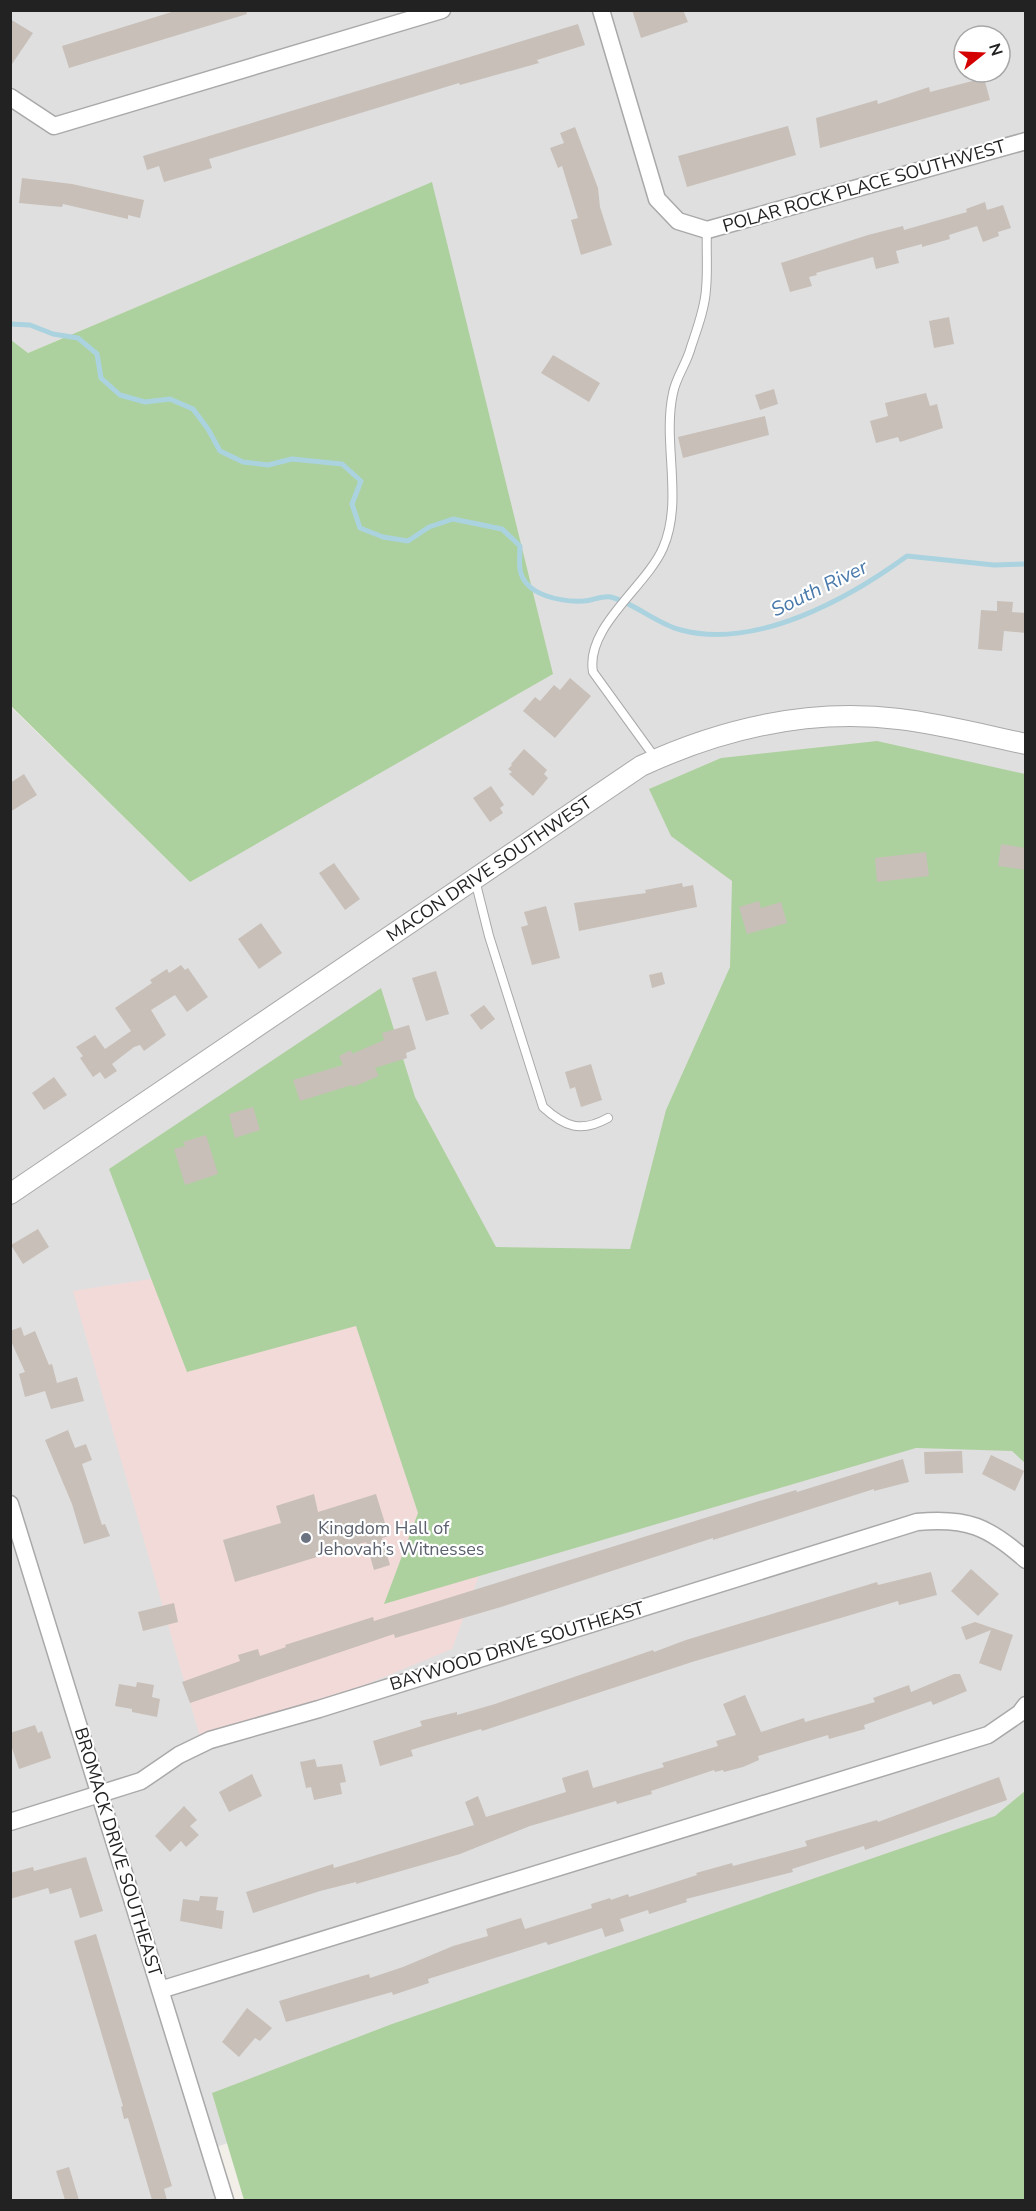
<svg xmlns="http://www.w3.org/2000/svg" width="1036" height="2211" font-family="'Nunito Sans',sans-serif">
<style>
.residential{fill:#e0dfdf;fill-rule:evenodd}
.commercial{fill:#f2dad9}
.forest{fill:#add19e}
.lines{fill:none;stroke-linecap:round;stroke-linejoin:round}
.stream{stroke:#aad3df;stroke-width:5}
.building{fill:#c7bfb8}
.service-casing{stroke:#a9a9a9;stroke-width:10}
.minor-casing{stroke:#a9a9a9;stroke-width:19}
.tertiary-casing{stroke:#a9a9a9;stroke-width:22}
.service{stroke:#fff;stroke-width:8}
.minor{stroke:#fff;stroke-width:16}
.tertiary{stroke:#fff;stroke-width:20}
.worship-dot{fill:#6b7280;stroke:#fff;stroke-width:2}
.labels{text-anchor:middle;stroke-width:4.5;stroke-linejoin:round;paint-order:stroke}
.street-label{font-size:18px;fill:#222;stroke:#fff}
.worship-label{font-size:18px;fill:#5b616d;stroke:#fff;text-anchor:start}
.water-label{font-size:20px;font-style:italic;fill:#4a7aab;stroke:#fff}
</style>
<rect width="100%" height="100%" fill="#f2efe9"/>
<path class="residential" d="M11,11H1025V879L494,1534L1025,1385V1849L214,2148L230,2200H11L10,706L190,882L432,183L28,353L10,340ZM964,36H1000V72H964Z"/>
<path class="commercial" d="M370,1245L494,1534L452,1649L204,1751L73,1291Z"/>
<path class="forest" d="M432,182L553,674L190,882L11,706V340L28,353Z
M877,741L1025,774V1463L1012,1451L916,1448L384,1604L418,1513L356,1326L187,1372L109,1169L381,988L415,1097L496,1247L630,1249L666,1110L730,967L732,881L671,836L649,789L721,758Z
M1025,1791V2200H244L212,2093L392,2024L995,1816Z"/>
<g class="lines">
<path class="stream" d="M10,324L30,325L53,334L78,338L97,354L101,378L120,395L145,402L170,399L193,409L208,429L220,451L243,462L268,465L292,459L342,464L361,481L352,504L360,528L383,537L408,541L429,527L453,519L502,529L520,546C520,553 519,562 520,569C524,596 562,602 584,601C592,601 602,595 611,597C634,603 659,625 681,630C756,650 848,599 907,556L994,565L1026,564"/>
</g>
<path class="building" d="M178,10H246L247,14L69,68L62,46Z
M632,10H683L688,22L641,38Z
M10,19L33,33L10,67Z
M578,24L585,45L537,60L539,63L460,85L459,83L226,154L209,159L212,168L164,182L159,166L147,170L143,156Z
M984,78L990,100L820,148L816,118L877,100L878,104L929,87L930,92Z
M788,126L796,155L687,187L678,156Z
M575,127L598,188L600,207L612,245L581,255L571,220L578,218L562,166L558,168L550,148L564,143L560,133Z
M22,178L72,184L144,200L140,218L128,215V219L63,204L62,207L19,203Z
M985,202L987,210L1003,205L1011,228L998,232L999,236L983,242L977,226L949,235L950,239L922,247V244L896,251L899,263L876,269L873,257L816,273L817,275L809,277L812,286L790,292L781,263L868,235L903,226L904,230L967,212L966,209Z
M949,317L954,344L934,348L929,321Z
M553,355L600,383L589,402L541,373Z
M774,389L778,404L760,410L755,395Z
M926,393L930,406L937,404L943,428L900,442L898,437L876,443L870,421L888,416L885,403Z
M765,416L769,435L683,458L678,437Z
M997,601L1013,602L1012,612L1026,613V633L1004,631L1002,651L978,649L981,610L997,611Z
M570,678L591,696L555,738L523,711L535,697L540,701L554,685L560,690Z
M524,749L547,770L544,774L548,778L533,796L509,774L512,772L508,769L512,765L511,764Z
M24,774L37,795L10,812V783Z
M491,786L504,805L500,808L503,813L490,822L473,798Z
M1001,844L1026,848V870L998,866Z
M926,852L929,876L877,882L875,858Z
M334,863L360,899L345,910L319,873Z
M682,883L683,887L693,885L697,907L579,931L574,903L646,893L645,890Z
M759,901L761,908L781,902L787,923L747,934L739,907Z
M546,906L560,958L532,965L521,927L528,925L524,912Z
M261,923L282,953L259,969L238,939Z
M181,965L185,970L188,968L208,997L187,1012L175,995L151,1010L166,1035L144,1051L140,1045L134,1047L112,1064L117,1071L105,1079L100,1072L93,1077L80,1058L83,1056L76,1047L95,1035L105,1049L131,1031L115,1008L152,983L150,980L167,969L169,973Z
M436,971L449,1014L426,1021L412,978Z
M662,972L665,984L652,988L649,975Z
M484,1005L495,1019L481,1030L470,1015Z
M409,1025L416,1049L406,1053L407,1058L375,1068L379,1076L353,1087L352,1085L300,1101L293,1080L343,1065L339,1056L351,1050L352,1054L384,1040L382,1033Z
M591,1064L602,1100L581,1107L575,1087L570,1089L565,1072Z
M54,1077L67,1095L44,1110L32,1093Z
M253,1107L260,1130L235,1138L229,1114Z
M206,1135L218,1174L185,1185L174,1149L185,1146L183,1142Z
M38,1229L49,1247L23,1264L11,1245Z
M21,1327L24,1336L35,1331L49,1365L52,1364L57,1383L77,1377L84,1401L51,1409L45,1391L25,1397L19,1374L25,1372L10,1339V1331Z
M68,1430L75,1448L86,1444L92,1460L82,1464L102,1525L105,1524L110,1536L84,1544L72,1504L45,1440Z
M962,1451L963,1473L925,1474L924,1452Z
M991,1455L1024,1471L1015,1491L982,1474Z
M903,1459L909,1482L874,1491V1489L713,1540V1538L501,1607L395,1638L394,1634L190,1703L182,1682L240,1661L238,1655L258,1649L260,1656L286,1647L285,1645L373,1617L374,1621L756,1502L796,1490L797,1492Z
M314,1494L318,1512L376,1494L389,1536L382,1538L390,1565L374,1570L366,1542L235,1582L223,1540L281,1523L276,1506Z
M971,1569L999,1594L978,1616L951,1591Z
M931,1572L937,1595L899,1605L898,1601L692,1662L482,1731L481,1729L411,1750L413,1756L380,1766L373,1741L422,1726L420,1721L457,1712V1715L495,1704L653,1650L654,1652L686,1640L877,1582L878,1585Z
M174,1603L178,1622L143,1631L138,1612Z
M975,1622L1013,1635L1001,1671L979,1663L991,1630L966,1640L961,1627Z
M954,1674H960L967,1691L933,1705L931,1701L864,1725L865,1729L829,1739L828,1735L758,1756L759,1760L743,1767L724,1772L723,1770L715,1772L714,1770L651,1791L652,1794L617,1804L616,1801L530,1826L460,1854L356,1884V1882L320,1891L253,1913L246,1892L333,1864L334,1868L474,1825L465,1802L478,1796L486,1817L566,1792L562,1778L588,1770L593,1788L664,1767L662,1763L718,1746L716,1741L736,1735L723,1704L745,1695L761,1732L804,1718L805,1722L875,1702L873,1698L909,1685L911,1692Z
M137,1682L154,1685L152,1697L160,1699L157,1717L132,1712V1709L115,1706L119,1684L136,1687Z
M35,1725L38,1733L42,1731L51,1758L19,1769L10,1742V1733Z
M315,1759L317,1767L342,1764L346,1782L340,1783L342,1794L314,1800L311,1787L306,1788L300,1762Z
M252,1774L262,1796L229,1812L219,1792Z
M999,1777L1007,1800L902,1837L865,1850L864,1846L792,1869L793,1872L686,1899L687,1902L649,1914L648,1910L620,1919L624,1931L605,1937L602,1928L548,1945L546,1942L428,1979L429,1983L393,1995L392,1992L286,2022L279,2001L369,1974L370,1978L403,1967L453,1946L488,1936L486,1929L521,1918L525,1929L592,1908L591,1904L610,1898L611,1900L628,1894L629,1897L697,1875L696,1873L732,1863L733,1866L807,1846L805,1841L877,1820L878,1822Z
M184,1806L197,1820L190,1826L199,1835L186,1847L181,1841L170,1852L155,1836Z
M86,1857L103,1911L80,1918L71,1888L50,1894L48,1888L10,1899V1873L33,1867L34,1871Z
M200,1896L218,1897L216,1910L224,1911L222,1929L180,1921L183,1899L199,1901Z
M96,1934L172,2186L164,2189L167,2200H152L128,2118L124,2119L121,2107L123,2106L74,1941Z
M247,2008L272,2028L260,2041L255,2038L239,2057L222,2042Z
M69,2167L79,2200H65L56,2171Z"/>
<g class="lines">
<defs>
<path id="service" d="M656,759L593,672C585,627 646,587 663,548C684,500 662,443 673,393C676,377 687,363 691,347C697,329 705,308 706,289C708,269 706,249 707,230
M475,880L489,936L543,1107C565,1127 581,1133 608,1118"/>
<path id="minor" d="M601,10L657,199L678,221L707,230L1026,141
M10,97L54,126L442,10
M10,1504L225,2200
M10,1822L141,1781L179,1755L210,1740L319,1709L917,1522C967,1517 989,1527 1026,1560
M160,1990L988,1735L1020,1713L1026,1705"/>
<g id="tertiary">
<path id="s1" d="M10,1194L641,766C723,728 808,708 899,719C941,724 984,735 1026,744"/>
</g>
</defs>
<use href="#service" class="service-casing"/>
<use href="#minor" class="minor-casing"/>
<use href="#tertiary" class="tertiary-casing"/>
<use href="#service" class="service"/>
<use href="#minor" class="minor"/>
<use href="#tertiary" class="tertiary"/>
</g>
<circle class="worship-dot" cx="306" cy="1538" r="6"/>
<g class="labels">
<g class="street-label">
<text transform="translate(864 186) rotate(-16)" y="6">POLAR ROCK PLACE SOUTHWEST</text>
<text dy="6" stroke="none"><textPath href="#s1" startOffset="579">MACON DRIVE SOUTHWEST</textPath></text>
<text transform="translate(517 1646) rotate(-17)" y="6">BAYWOOD DRIVE SOUTHEAST</text>
<text transform="translate(118 1852) rotate(73)" y="6">BROMACK DRIVE SOUTHEAST</text>
</g>
<g class="worship-label">
<text x="318" y="1534">Kingdom Hall of<tspan x="318" dy="21">Jehovah’s Witnesses</tspan></text>
</g>
<g class="water-label">
<text transform="translate(819 588) rotate(-26)" y="7">South River</text>
</g>
</g>
<rect width="1036" height="2211" fill="none" stroke="#222222" stroke-width="24"/>
<g transform="translate(982 54) rotate(72)"><circle r="28" fill="#ffffff" stroke="#a7a7a7" stroke-width="1.5"/>
<path d="M0-4.5L10 22L0 15L-10 22Z" fill="#d40000"/>
<text y="-9" font-size="16" font-weight="bold" text-anchor="middle" fill="#222222">N</text>
</g>
</svg>
